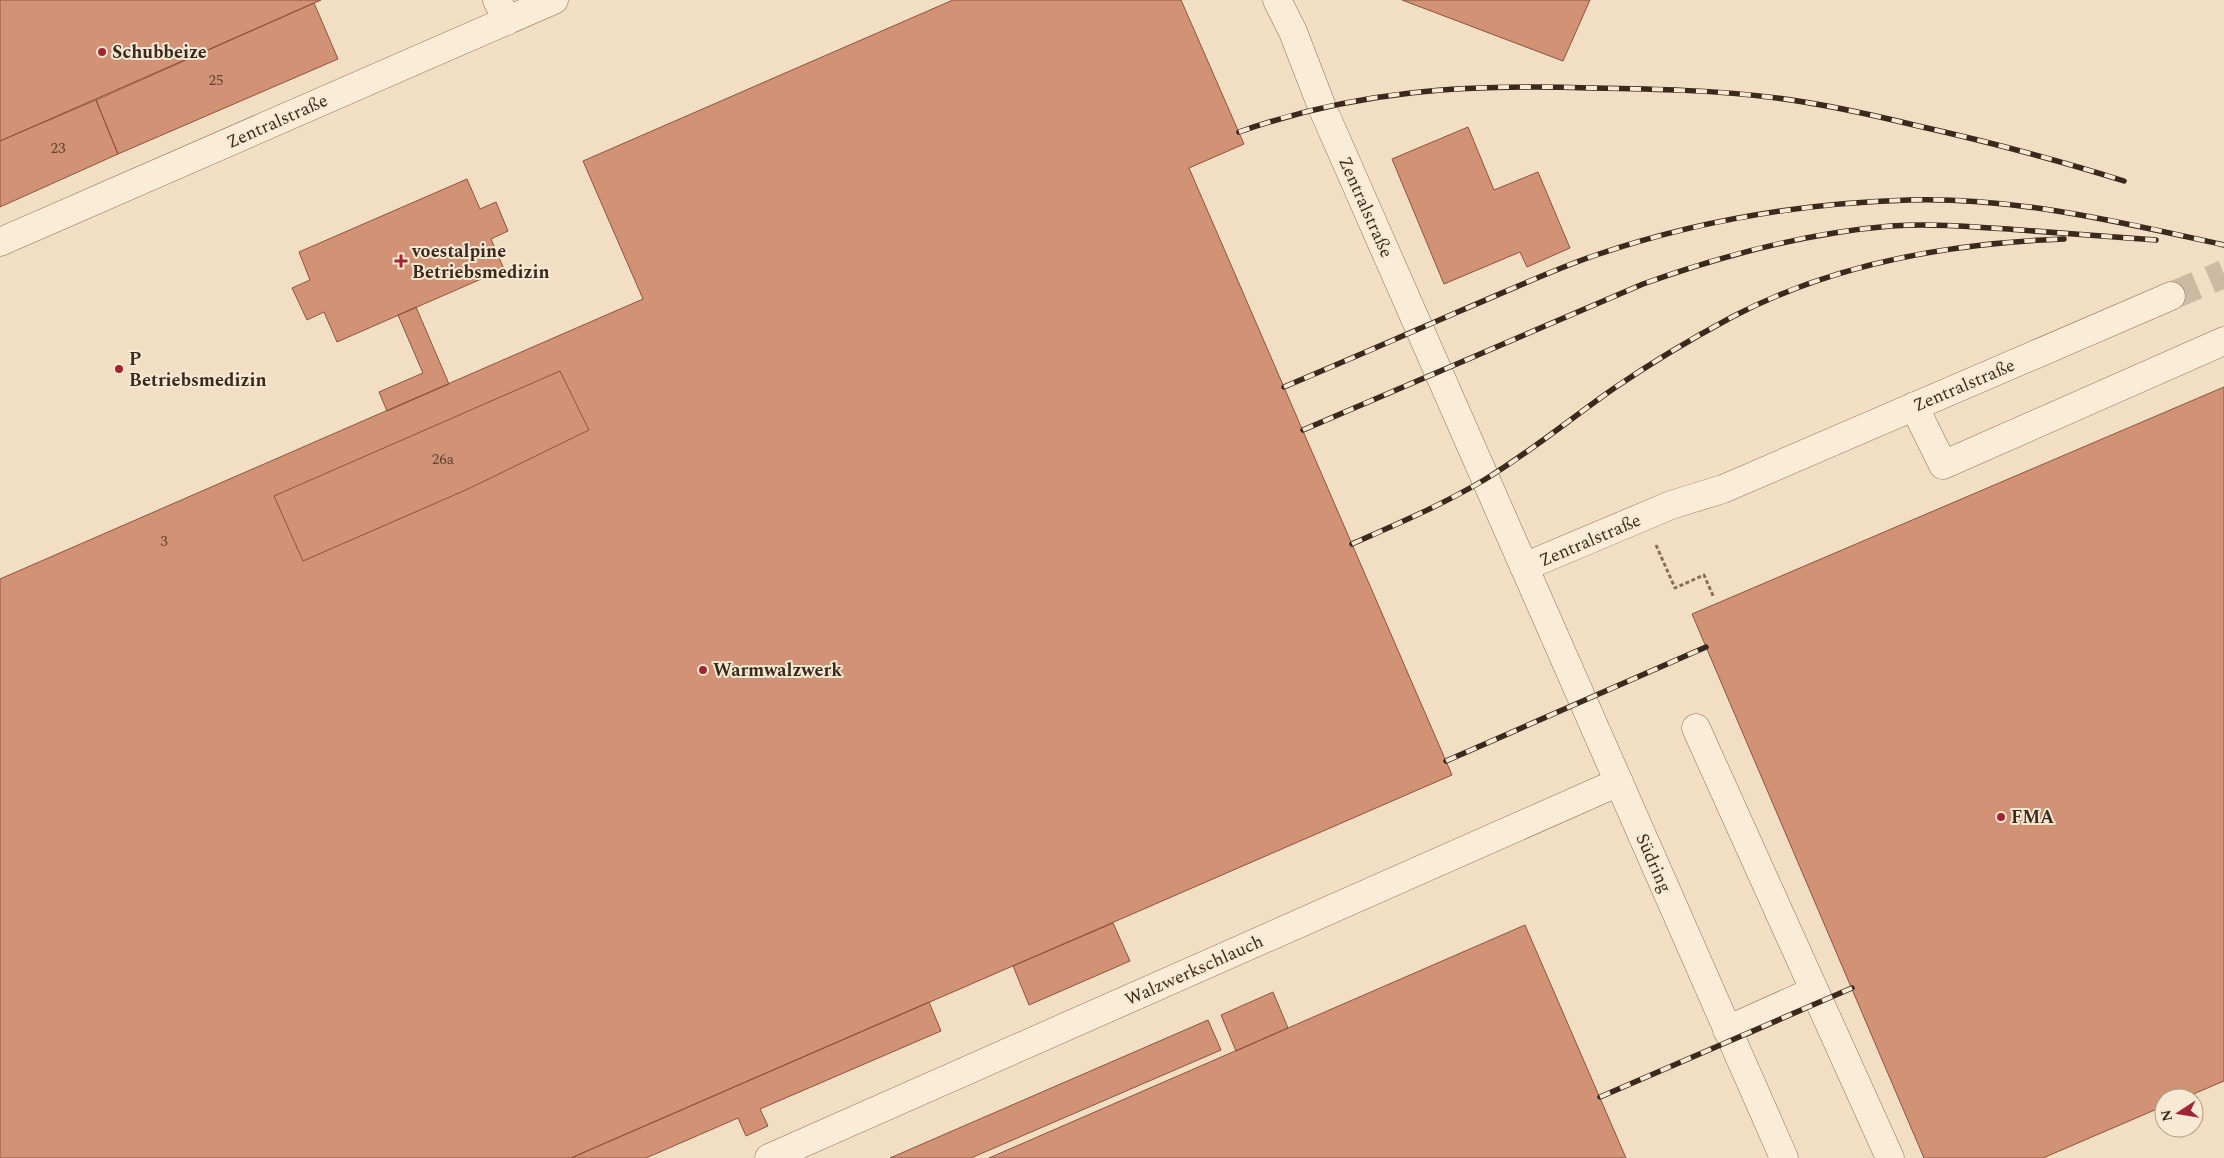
<svg xmlns="http://www.w3.org/2000/svg" width="2224" height="1158" font-family="Spectral,serif">
<style>
.building{fill:#d29276;stroke:#8d543c}
.lines{fill:none;stroke-linecap:round;stroke-linejoin:round}
.minor-tunnel{stroke:#cdbaa2;stroke-width:28;stroke-dasharray:28 14;stroke-linecap:butt}
.minor-casing{stroke:#8d6f58;stroke-width:29}
.path{stroke:#8d6f58;stroke-width:3;stroke-dasharray:4 2.5;stroke-linecap:butt}
.minor{stroke:#fbecd7;stroke-width:28}
.rail-casing{stroke:#3b291d;stroke-width:5.5}
.rail{stroke:#f8e9d3;stroke-width:4;stroke-dasharray:11;stroke-linecap:butt}
.poi-dot{fill:#a02432;stroke:#f8e9d3;stroke-width:2}
.labels{text-anchor:middle;stroke-width:4;stroke-linejoin:round;paint-order:stroke}
.number-label{font-size:15px;fill:#614333}
.poi-label{font-size:18px;font-weight:bold;fill:#3b291d;stroke:#f8e9d3;text-anchor:start}
.street-label{font-size:18px;fill:#3b291d;stroke:#f8e9d3}
</style>
<rect width="100%" height="100%" fill="#f1dec3"/>
<path class="building" d="M0,0H321L0,141Z
M953,0H1181L1244,144L1189,168L1452,775L571,1158H0V579L643,299L583,161Z
M1402,0H1590L1563,61Z
M314,3L338,59L118,154L96,100Z
M96,100L118,154L0,207V141Z
M1468,127L1494,190L1538,172L1570,248L1527,267L1520,252L1444,284L1392,159Z
M467,179L480,209L496,202L508,231L491,239L504,269L337,342L324,312L307,320L292,288L310,280L299,252Z
M416,307L449,384L387,411L379,392L423,373L398,315Z
M560,371L589,430L468,489L303,561L274,496Z
M2224,387V1081L2184,1098H2164V1106L2043,1158H1924L1692,614Z
M1113,923L1130,961L1029,1005L1013,966Z
M1525,925L1626,1158H989L1288,1028Z
M1273,992L1288,1028L1236,1051L1221,1015Z
M929,1002L941,1031L760,1109L768,1126L746,1136L738,1118L646,1158H571Z
M1208,1020L1221,1050L971,1158H890Z"/>
<g class="lines">
<path class="minor-tunnel" d="M2171,296L2224,274"/>
<defs>
<path id="minor" d="M497,0L507,21
M1277,0L1293,32L1322,107L1784,1158
M0,242L554,0
M1914,406L1943,465L2224,341
M1524,567L1671,505L1723,489L2171,296
M1696,728L1890,1158
M1727,1030L1814,991
M769,1158L1619,782"/>
</defs>
<use href="#minor" class="minor-casing"/>
<path class="path" d="M1656,545L1675,588L1704,575L1714,598"/>
<use href="#minor" class="minor"/>
<defs>
<path id="rail" d="M1239,132C1358,90 1466,84 1591,88C1653,89 1715,90 1777,98C1823,104 1869,114 1914,125C1985,141 2055,159 2124,181
M1284,387C1343,362 1401,337 1460,311C1505,292 1550,271 1596,255C1696,221 1804,203 1909,200C2016,197 2121,222 2224,245
M1303,430L1643,284C1724,255 1805,233 1891,226C1934,223 1977,227 2020,230C2065,233 2111,237 2156,240
M1352,544C1397,524 1442,505 1484,480C1529,453 1570,419 1613,389C1651,363 1691,339 1732,317C1833,264 1950,243 2064,239
M1446,761L1706,647
M1600,1097L1852,988"/>
</defs>
<use href="#rail" class="rail-casing"/>
<use href="#rail" class="rail"/>
</g>
<g class="poi-dot">
<circle cx="102" cy="52" r="5"/>
<path d="M398.5 253.5h5v5h5v5h-5v5h-5v-5h-5v-5h5z"/>
<circle cx="119" cy="369" r="5"/>
<circle cx="703" cy="670" r="5"/>
<circle cx="2001" cy="817" r="5"/>
</g>
<g class="labels">
<g class="number-label">
<text x="216" y="85">25</text>
<text x="58" y="153">23</text>
<text x="443" y="464">26a</text>
<text x="164" y="546">3</text>
</g>
<g class="poi-label">
<text x="112" y="58">Schubbeize</text>
<text x="412" y="257">voestalpine<tspan x="412" dy="21">Betriebsmedizin</tspan></text>
<text x="129" y="365">P<tspan x="129" dy="21">Betriebsmedizin</tspan></text>
<text x="713" y="676">Warmwalzwerk</text>
<text x="2011" y="823">FMA</text>
</g>
<g class="street-label">
<text transform="translate(277 121) rotate(-24)" y="6">Zentralstraße</text>
<text transform="translate(1366 207) rotate(66)" y="6">Zentralstraße</text>
<text transform="translate(1964 385) rotate(-23)" y="6">Zentralstraße</text>
<text transform="translate(1590 540) rotate(-23)" y="6">Zentralstraße</text>
<text transform="translate(1654 863) rotate(66)" y="6">Südring</text>
<text transform="translate(1194 970) rotate(-24)" y="6">Walzwerkschlauch</text>
</g>
</g>
<g transform="translate(2179 1113) rotate(258)"><circle r="24" fill="#f8e9d3" stroke="#ac9c8a"/>
<path d="M0-4L9 19L0 12L-9 19Z" fill="#a02432"/>
<text y="-8" font-size="14" font-weight="bold" text-anchor="middle" fill="#3b291d">N</text>
</g>
</svg>
